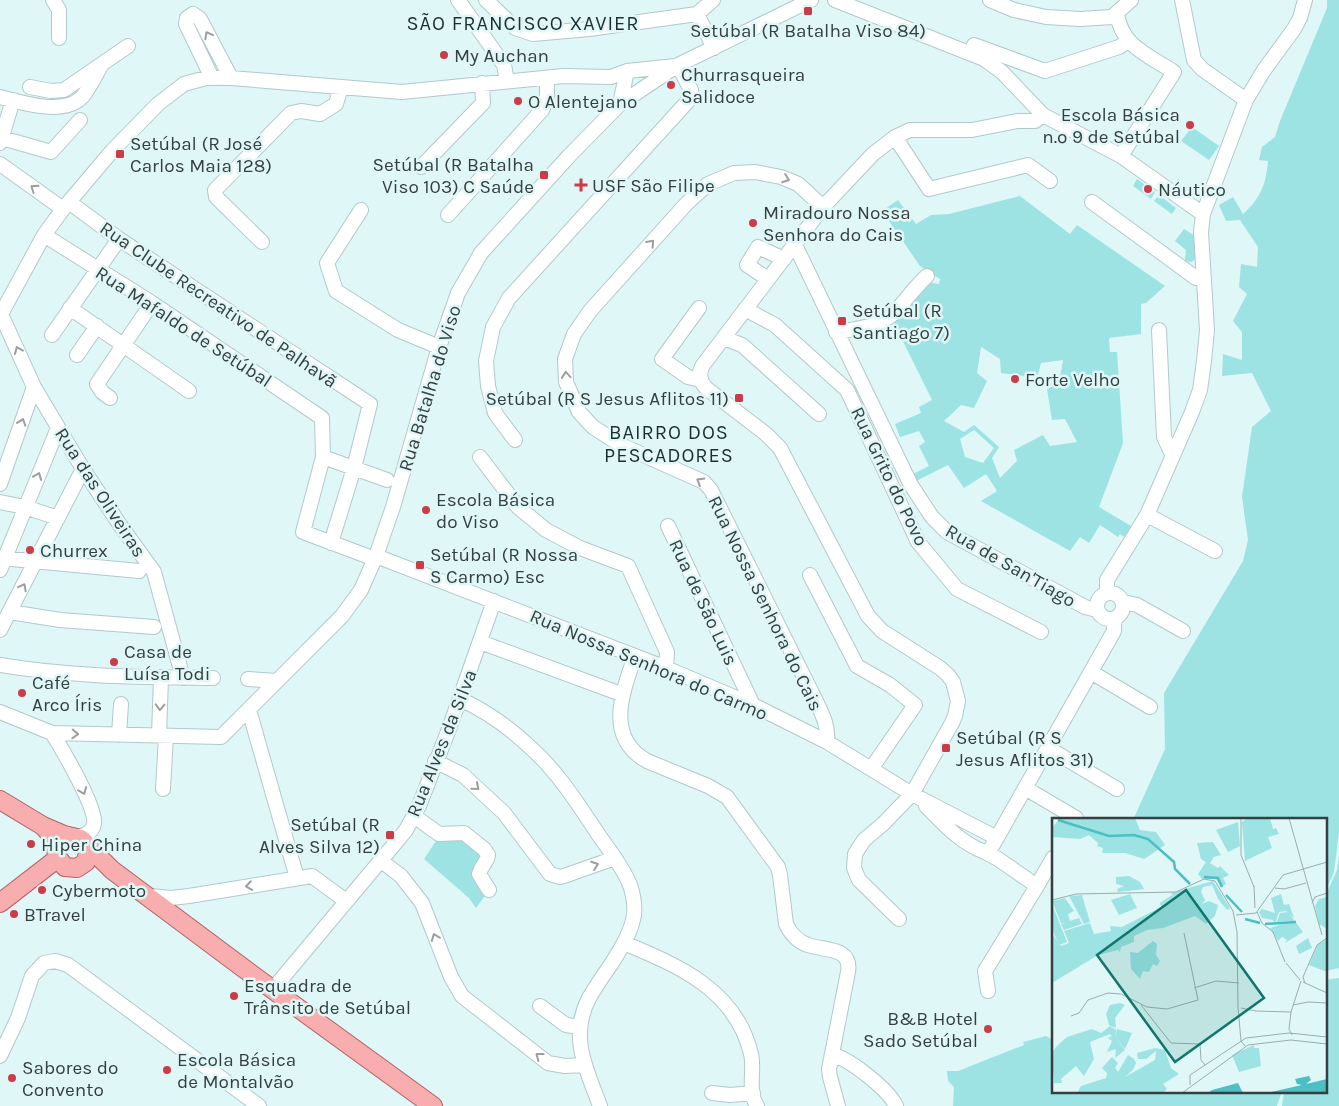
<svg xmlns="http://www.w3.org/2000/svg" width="1339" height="1106" font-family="Karla,sans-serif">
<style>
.green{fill:#9de3e4;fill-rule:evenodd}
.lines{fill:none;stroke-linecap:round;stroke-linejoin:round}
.minor-casing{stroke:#b2c9c9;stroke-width:16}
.major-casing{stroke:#b26365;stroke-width:20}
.minor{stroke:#fff;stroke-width:14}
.major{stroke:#f8adaf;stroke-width:18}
.oneway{stroke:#9a9f9f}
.poi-dot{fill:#cb3b48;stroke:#dff7f7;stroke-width:2}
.labels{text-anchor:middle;stroke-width:5;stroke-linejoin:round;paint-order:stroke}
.poi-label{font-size:19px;fill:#363f3f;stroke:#dff7f7;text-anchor:start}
.street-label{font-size:19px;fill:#363f3f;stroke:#dff7f7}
.neighbourhood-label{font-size:20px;letter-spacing:1px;fill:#1b2e2f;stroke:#dff7f7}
.inset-river{fill:none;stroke:#4bbfc3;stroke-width:2.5}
.inset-road{fill:none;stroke:#9badad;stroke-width:1}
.view{fill:#0f766e;fill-opacity:0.15;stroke:#0f766e;stroke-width:2.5}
.inset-edge{fill:none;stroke:#363f3f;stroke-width:2.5}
</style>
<rect width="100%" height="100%" fill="#dff7f7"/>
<path class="green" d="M1327,0H1339V832L1334,872L1325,892V820H1133L1165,749L1164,693L1243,561L1248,540L1242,497L1252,427L1271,411L1252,373L1222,376L1223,354L1242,360V332L1233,321L1247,294L1239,287L1241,264L1257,267L1258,247L1240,220L1226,221L1219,205L1233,197L1243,214C1261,198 1266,184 1268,161L1259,160L1262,147L1275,137L1280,121L1327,8Z
M1192,127L1219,146L1209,160L1181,141Z
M1137,179L1155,192L1151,199L1133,186Z
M1159,195L1176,208L1172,214L1154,201Z
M1020,196L1070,234L1077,225L1165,286L1146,303L1141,304V334L1109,338L1110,352H1117L1123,443L1099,507L1131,526L1124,537L1120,534L1118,537L1100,525L1089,543L1080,537L1070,551L981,501L997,491L986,474L964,488L948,465L916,481L913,474L929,466L919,446L925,442L919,431L900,437L895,424L921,413L919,407L932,400L892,319L925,282L939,284L940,279L920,266L882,211L898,200L916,224L931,215L949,214ZM981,347L1000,359L1001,373L1037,378L1041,363L1063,360L1059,383L1047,389L1052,420L1065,419L1077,442L1050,446L1043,435L1014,450L1017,461L1000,478L992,458L999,447L974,425L964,432L944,421L961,405L974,408L987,381L977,373ZM974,430L994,448L983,463L965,457L960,439Z
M1184,229L1195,236L1196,258L1192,262L1185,261L1186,250L1175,241Z
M461,832L486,851L481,869L489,890L476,908L469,898L424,859L438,838Z
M1339,855V968L1325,971V897L1337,870Z
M1339,978V1106H1282L1284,1092H1325V980Z
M1046,1036L1053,1040V1092H1282L1281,1094L1277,1106H953L954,1087L948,1081L947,1071H958L1024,1045L1023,1042Z"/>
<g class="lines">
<defs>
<path id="minor" d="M53,0L59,10V38
M458,0L504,65L507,81
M486,0L515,28L533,34L589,29L697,14
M713,0L697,14L714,48
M835,0L984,59L1002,72L1043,115L1121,156L1203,214
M990,0L1014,10L1046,17L1080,19L1112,17L1131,0
M1182,0L1194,60L1202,69L1246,100
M1117,13C1121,46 1148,55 1174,72L1121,156
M974,45L1045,71L1119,47L1128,41
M212,78L186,24L187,18L193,14L200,19L231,78
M30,87L51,91L64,90L128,46
M0,97C22,103 64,116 82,97C88,91 97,72 102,64
M620,104L627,71
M895,137L929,189L1028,165L1050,181
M2,138L51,152L80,120
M0,143L13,100
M0,164L63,209
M421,167L483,103L482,83
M69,202L119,239L370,404L354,468L331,543
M1092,202L1196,278L1204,279
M823,207L798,184L781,177L755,172L734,173L708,184L687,203L590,311L574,334L565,359L566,382L579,412L593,427L621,445L704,482L711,490L814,697C821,712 829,725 827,742
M361,210L327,263L336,291L398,330L439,347
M448,215L542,110L547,99V78
M44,235L152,303L322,418L323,457L303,532L375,559
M262,242L216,197L215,190L291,113L301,111L320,114L336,104L341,87
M795,245L911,485L932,517L947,532L1085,607L1097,610
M768,279L747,265L758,247L784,259
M70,308L189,391
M699,308L662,359L688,377L701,380
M745,309L775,325L847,390L918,542L957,589L1041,632
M0,312L34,387L83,469L120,525L154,572L183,678
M0,316L44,235L63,209L112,151L158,104L184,84L206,78H231L402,92L563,76L611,77L627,71L675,66
M1159,330L1164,437L1170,450L1174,452
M836,332C856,329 880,327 895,312C906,300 915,287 927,276
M52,335L119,239
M724,338L742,345L819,414
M77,355L97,326
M110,398L102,392L97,384L152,303
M515,440L495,413L488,386L486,361L493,327L509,298L688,101L691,90L678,65
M323,457L387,480
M480,457L518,507L546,530L580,548L628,566L667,652L666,668
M0,484L34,387
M0,502L25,507L58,518
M1147,515L1215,551
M668,526L753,705
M376,556L666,668L753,705L827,742L912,794L997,838
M0,558L139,571
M0,570L58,428
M810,575L857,666L890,685L915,705L871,769
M1097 606a13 13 0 1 1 26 0a13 13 0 1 1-26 0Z
M1107,593V580L1147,515L1192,412L1200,390L1204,361L1207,330L1201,232L1203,214L1246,100L1264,70L1294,29L1300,18L1305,0
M1123,602L1137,605L1183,631
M10,612L60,620L154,627
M0,630L83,469
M480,642L621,694
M635,656C623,691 604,737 647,761L708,786L727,797L778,867L780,875L786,924C790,933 798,942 808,945C826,951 852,947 848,972L829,1069L830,1077L838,1106
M0,665C70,677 142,677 213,678
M1091,672L1150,707
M248,679L277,681
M460,699C486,711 510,728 531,748C558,772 578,804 598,834C609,850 623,867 630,885C633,894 635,906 634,915C631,933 621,948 612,963C604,974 596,986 589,998C569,1037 586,1068 600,1106
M249,710L297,878
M0,712L52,733L221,737L342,616L361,590L376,556L393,507L439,347L458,293L481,253L569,156L620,104L678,65L811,0
M52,733C62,749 97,808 94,824C92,833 84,836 76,837
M119,735L121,704
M159,735L161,678
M1048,748L1117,789
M435,761L463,775L504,813L550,874L560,877L564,876L615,858
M1025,788L1076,818L1075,820
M163,789L166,736
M926,806C944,824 960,843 985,852L990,850L1114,631V619
M414,816L439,834L464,833L484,849L488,855L487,859L481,869L479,874L489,890
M985,852L998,859L1037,886L1053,858
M380,860L401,876L422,903L451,977L462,996L548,1063L565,1066L585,1065
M150,896L171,898L189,896L312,876L346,901
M899,919L859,880L854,868L855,854L864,840L883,824L912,794L952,723L955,716L958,701L953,682L948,675L940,668L882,631L868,616L780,448L766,434L706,388C700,381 698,373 703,365L823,207L873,154L895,137L910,130H972L1017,121H1035L1043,115
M624,943C679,966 736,990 751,1054C755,1070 747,1091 757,1106
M273,989L397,841L406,830L419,806L449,729L494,601
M988,991L985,971L1037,886
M540,1006L566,1025L580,1027
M832,1055C849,1058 889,1090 896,1106
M0,1056L18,1018L32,976L44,963L55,961L68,965L259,1106
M712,1093L730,1095L753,1093"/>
<path id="major" d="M0,800L43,826L64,835L81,839L112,870L254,976L433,1106
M43,826L52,836L58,858L65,867L77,868L86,862L88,852L85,843
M0,903L58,858"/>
</defs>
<use href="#minor" class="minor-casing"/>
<use href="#major" class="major-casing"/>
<use href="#minor" class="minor"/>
<use href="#major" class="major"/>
</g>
<defs><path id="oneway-chevron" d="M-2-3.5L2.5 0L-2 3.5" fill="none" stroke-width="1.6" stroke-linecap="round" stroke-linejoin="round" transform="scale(1.25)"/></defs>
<g class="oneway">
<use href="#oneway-chevron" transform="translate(208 35) rotate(-118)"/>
<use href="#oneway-chevron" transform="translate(786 179) rotate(20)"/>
<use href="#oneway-chevron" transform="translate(34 188) rotate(-145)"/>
<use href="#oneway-chevron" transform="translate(651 243) rotate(-48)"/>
<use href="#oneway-chevron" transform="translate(18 350) rotate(-113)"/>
<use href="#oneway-chevron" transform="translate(566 375) rotate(-95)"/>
<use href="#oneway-chevron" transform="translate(22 422) rotate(-71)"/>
<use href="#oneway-chevron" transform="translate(38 476) rotate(-68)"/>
<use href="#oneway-chevron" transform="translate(700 481) rotate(-149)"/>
<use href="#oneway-chevron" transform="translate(23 587) rotate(-62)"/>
<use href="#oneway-chevron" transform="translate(160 707) rotate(92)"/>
<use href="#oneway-chevron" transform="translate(75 734) rotate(2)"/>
<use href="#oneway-chevron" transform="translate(476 787) rotate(41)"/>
<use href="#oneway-chevron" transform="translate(83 791) rotate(69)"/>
<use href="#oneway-chevron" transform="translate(595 865) rotate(-20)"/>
<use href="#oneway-chevron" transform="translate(249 886) rotate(171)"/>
<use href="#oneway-chevron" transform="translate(435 937) rotate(-111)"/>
<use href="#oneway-chevron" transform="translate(539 1056) rotate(-143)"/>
</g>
<g class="poi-dot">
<rect x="803" y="6" width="10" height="10" rx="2.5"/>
<circle cx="444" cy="55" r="5"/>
<circle cx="671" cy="85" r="5"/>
<circle cx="518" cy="101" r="5"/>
<circle cx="1190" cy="125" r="5"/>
<rect x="115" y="149" width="10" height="10" rx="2.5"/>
<rect x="539" y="170" width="10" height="10" rx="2.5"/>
<path d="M578.5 177.5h5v5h5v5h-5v5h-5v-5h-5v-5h5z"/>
<circle cx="1148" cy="189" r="5"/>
<circle cx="753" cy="223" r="5"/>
<rect x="837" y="316" width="10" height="10" rx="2.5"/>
<circle cx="1015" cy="379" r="5"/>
<rect x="734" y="393" width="10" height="10" rx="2.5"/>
<circle cx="426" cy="510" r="5"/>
<circle cx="30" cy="550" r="5"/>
<rect x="415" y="560" width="10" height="10" rx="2.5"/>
<circle cx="114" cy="662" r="5"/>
<circle cx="22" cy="693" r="5"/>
<rect x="941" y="743" width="10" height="10" rx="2.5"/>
<rect x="385" y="830" width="10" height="10" rx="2.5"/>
<circle cx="31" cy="844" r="5"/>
<circle cx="42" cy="890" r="5"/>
<circle cx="14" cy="914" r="5"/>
<circle cx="234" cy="996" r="5"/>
<circle cx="988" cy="1029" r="5"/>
<circle cx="167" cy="1070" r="5"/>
<circle cx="12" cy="1078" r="5"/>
</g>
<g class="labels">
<g class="poi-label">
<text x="808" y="37" text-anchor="middle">Setúbal (R Batalha Viso 84)</text>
<text x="454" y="62">My Auchan</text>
<text x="681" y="81">Churrasqueira<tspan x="681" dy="22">Salidoce</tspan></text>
<text x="528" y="108">O Alentejano</text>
<text x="1180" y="121" text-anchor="end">Escola Básica<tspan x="1180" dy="22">n.º 9 de Setúbal</tspan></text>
<text x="130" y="150">Setúbal (R José<tspan x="130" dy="22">Carlos Maia 128)</tspan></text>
<text x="534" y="171" text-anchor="end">Setúbal (R Batalha<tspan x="534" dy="22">Viso 103) C Saúde</tspan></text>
<text x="592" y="192">USF São Filipe</text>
<text x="1158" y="196">Náutico</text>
<text x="763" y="219">Miradouro Nossa<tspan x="763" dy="22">Senhora do Cais</tspan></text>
<text x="852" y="317">Setúbal (R<tspan x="852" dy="22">Santiago 7)</tspan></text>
<text x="1025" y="386">Forte Velho</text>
<text x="729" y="405" text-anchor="end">Setúbal (R S Jesus Aflitos 11)</text>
<text x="436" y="506">Escola Básica<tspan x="436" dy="22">do Viso</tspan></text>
<text x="40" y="557">Churrex</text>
<text x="430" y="561">Setúbal (R Nossa<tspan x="430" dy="22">S Carmo) Esc</tspan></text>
<text x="124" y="658">Casa de<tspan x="124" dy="22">Luísa Todi</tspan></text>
<text x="32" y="689">Café<tspan x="32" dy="22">Arco Íris</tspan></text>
<text x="956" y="744">Setúbal (R S<tspan x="956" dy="22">Jesus Aflitos 31)</tspan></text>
<text x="380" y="831" text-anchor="end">Setúbal (R<tspan x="380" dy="22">Alves Silva 12)</tspan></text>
<text x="41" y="851">Hiper China</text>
<text x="52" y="897">Cybermoto</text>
<text x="24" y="921">BTravel</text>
<text x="244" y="992">Esquadra de<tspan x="244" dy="22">Trânsito de Setúbal</tspan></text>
<text x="978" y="1025" text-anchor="end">B&amp;B Hotel<tspan x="978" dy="22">Sado Setúbal</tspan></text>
<text x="177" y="1066">Escola Básica<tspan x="177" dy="22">de Montalvão</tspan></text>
<text x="22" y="1074">Sabores do<tspan x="22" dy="22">Convento</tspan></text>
</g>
<g class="street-label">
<text transform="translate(219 304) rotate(34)" y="7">Rua Clube Recreativo de Palhavã</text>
<text transform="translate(184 326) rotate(33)" y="7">Rua Mafaldo de Setúbal</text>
<text transform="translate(429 388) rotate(-73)" y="7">Rua Batalha do Viso</text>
<text transform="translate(890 476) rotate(64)" y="7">Rua Grito do Povo</text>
<text transform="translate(101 492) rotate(57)" y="7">Rua das Oliveiras</text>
<text transform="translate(1011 565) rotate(30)" y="7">Rua de San'Tiago</text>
<text transform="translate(704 602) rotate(65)" y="7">Rua de São Luis</text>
<text transform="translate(766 603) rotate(64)" y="7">Rua Nossa Senhora do Cais</text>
<text transform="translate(649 664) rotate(23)" y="7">Rua Nossa Senhora do Carmo</text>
<text transform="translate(441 743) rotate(-68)" y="7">Rua Alves da Silva</text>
</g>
<g class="neighbourhood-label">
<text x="523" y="30">SÃO FRANCISCO XAVIER</text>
<text x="669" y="439">BAIRRO DOS<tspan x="669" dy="23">PESCADORES</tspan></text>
</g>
</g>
<g transform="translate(1052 818)">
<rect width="275" height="275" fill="#dff7f7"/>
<path d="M9,0H83L88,12L104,14L113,27L92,41L73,35H50L51,30L45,28L46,25L37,17L28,21L0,19V9ZM195,0H218L221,11L224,10L227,16L216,19L220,30L193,43L190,4ZM186,4L188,28L176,34L164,12ZM161,24L169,37L162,39L158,45L166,50L168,48L177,57L171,60L174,66L169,69L164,61H150L146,56L154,44L149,41L145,25ZM77,58L88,64L92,71L66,74L65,71L72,68L64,66V59ZM161,63L178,90L175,92L166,81L160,67L151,69L149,74L153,82L150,86L157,83L166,87L163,98L154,106L143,98L111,110L95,112L82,118V124L69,129L68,134L66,132L46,137L0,165V116L9,128L17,125L12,113L38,105L42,116L59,113L58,108L70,109L109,89L108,85L120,77L125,83L119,75ZM78,76L85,90L67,97L59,82ZM229,76L232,87L237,86L242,100L234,93L227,94L223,106L221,102L210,100L207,94L210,91L223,95L219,80ZM30,77L38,104L32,106L17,78ZM275,79V111L267,106L263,88L267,81ZM13,80L22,93L16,96L18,103L27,100L30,106L12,112L9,106L12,105H9L0,83ZM0,86L15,124L7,127L0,111ZM236,94L251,114L233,125L235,122L230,119L226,123L218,110L239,103L225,104L228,95ZM256,120L260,130L247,136L244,128ZM275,121V154L257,147L266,126ZM101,123L105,126L104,137L108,143L105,148L101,146L97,154L91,153L88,161L79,151L78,134L86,135ZM68,185L73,187L63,200L64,210L57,207L54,196L58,187ZM58,208L64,212L63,219L65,211L80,215L73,231L64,220L73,232L63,240L64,231L55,234L60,223L56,220L60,218L58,216L38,224L42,241L32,258L24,248L9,261L10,265H2L0,235L4,229L15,219L40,211L49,215ZM202,227V230H207L209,248L187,254L180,237ZM103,230L113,232L119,250L127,256L111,266L115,271L111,275H25L29,268L54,260L55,255L50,250L60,239L66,245L63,250L68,256L66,254L76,237L82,241L84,245L81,252L73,259L103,242L104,233L94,241H86L85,235Z" fill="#9de3e4"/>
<path d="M257,258L259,262L254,266L275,261V275H215L250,267L245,266L243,261ZM186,265L191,275H156L160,272Z" fill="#4bbfc3"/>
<path class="inset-river" d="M6,2L57,18L82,17L96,21L122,44L123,51L138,66M152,59L166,60L170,69M174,77L190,94M193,101L208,105M213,106L244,104"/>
<path class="inset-road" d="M189,0V37L202,69M237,0L270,117M202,68L203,90M223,70L232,71L254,65M0,82L24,76L124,74L152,61L163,63L181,93L185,114L186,189L189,223L193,228M260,85L263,79L275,75M205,94L210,105L221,114L233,144M184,97L204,95L231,57L275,44M234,145L248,162M251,164L275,175M253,165L251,159L265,127L275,120M142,170L164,163L187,165M89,187L119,225L148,226L149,242L153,247M241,187L256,184L275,185M189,190L204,193L239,194M19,198L27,195L36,182L56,175L69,176L95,189L115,191L146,182L132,115M240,217L237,211L239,194L249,163M138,267V257L194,220L237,215L275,219M130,275L196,227L239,222L275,226"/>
<path class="view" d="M134,72L212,180L123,244L45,137Z"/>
<rect width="275" height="275" class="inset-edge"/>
</g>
</svg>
